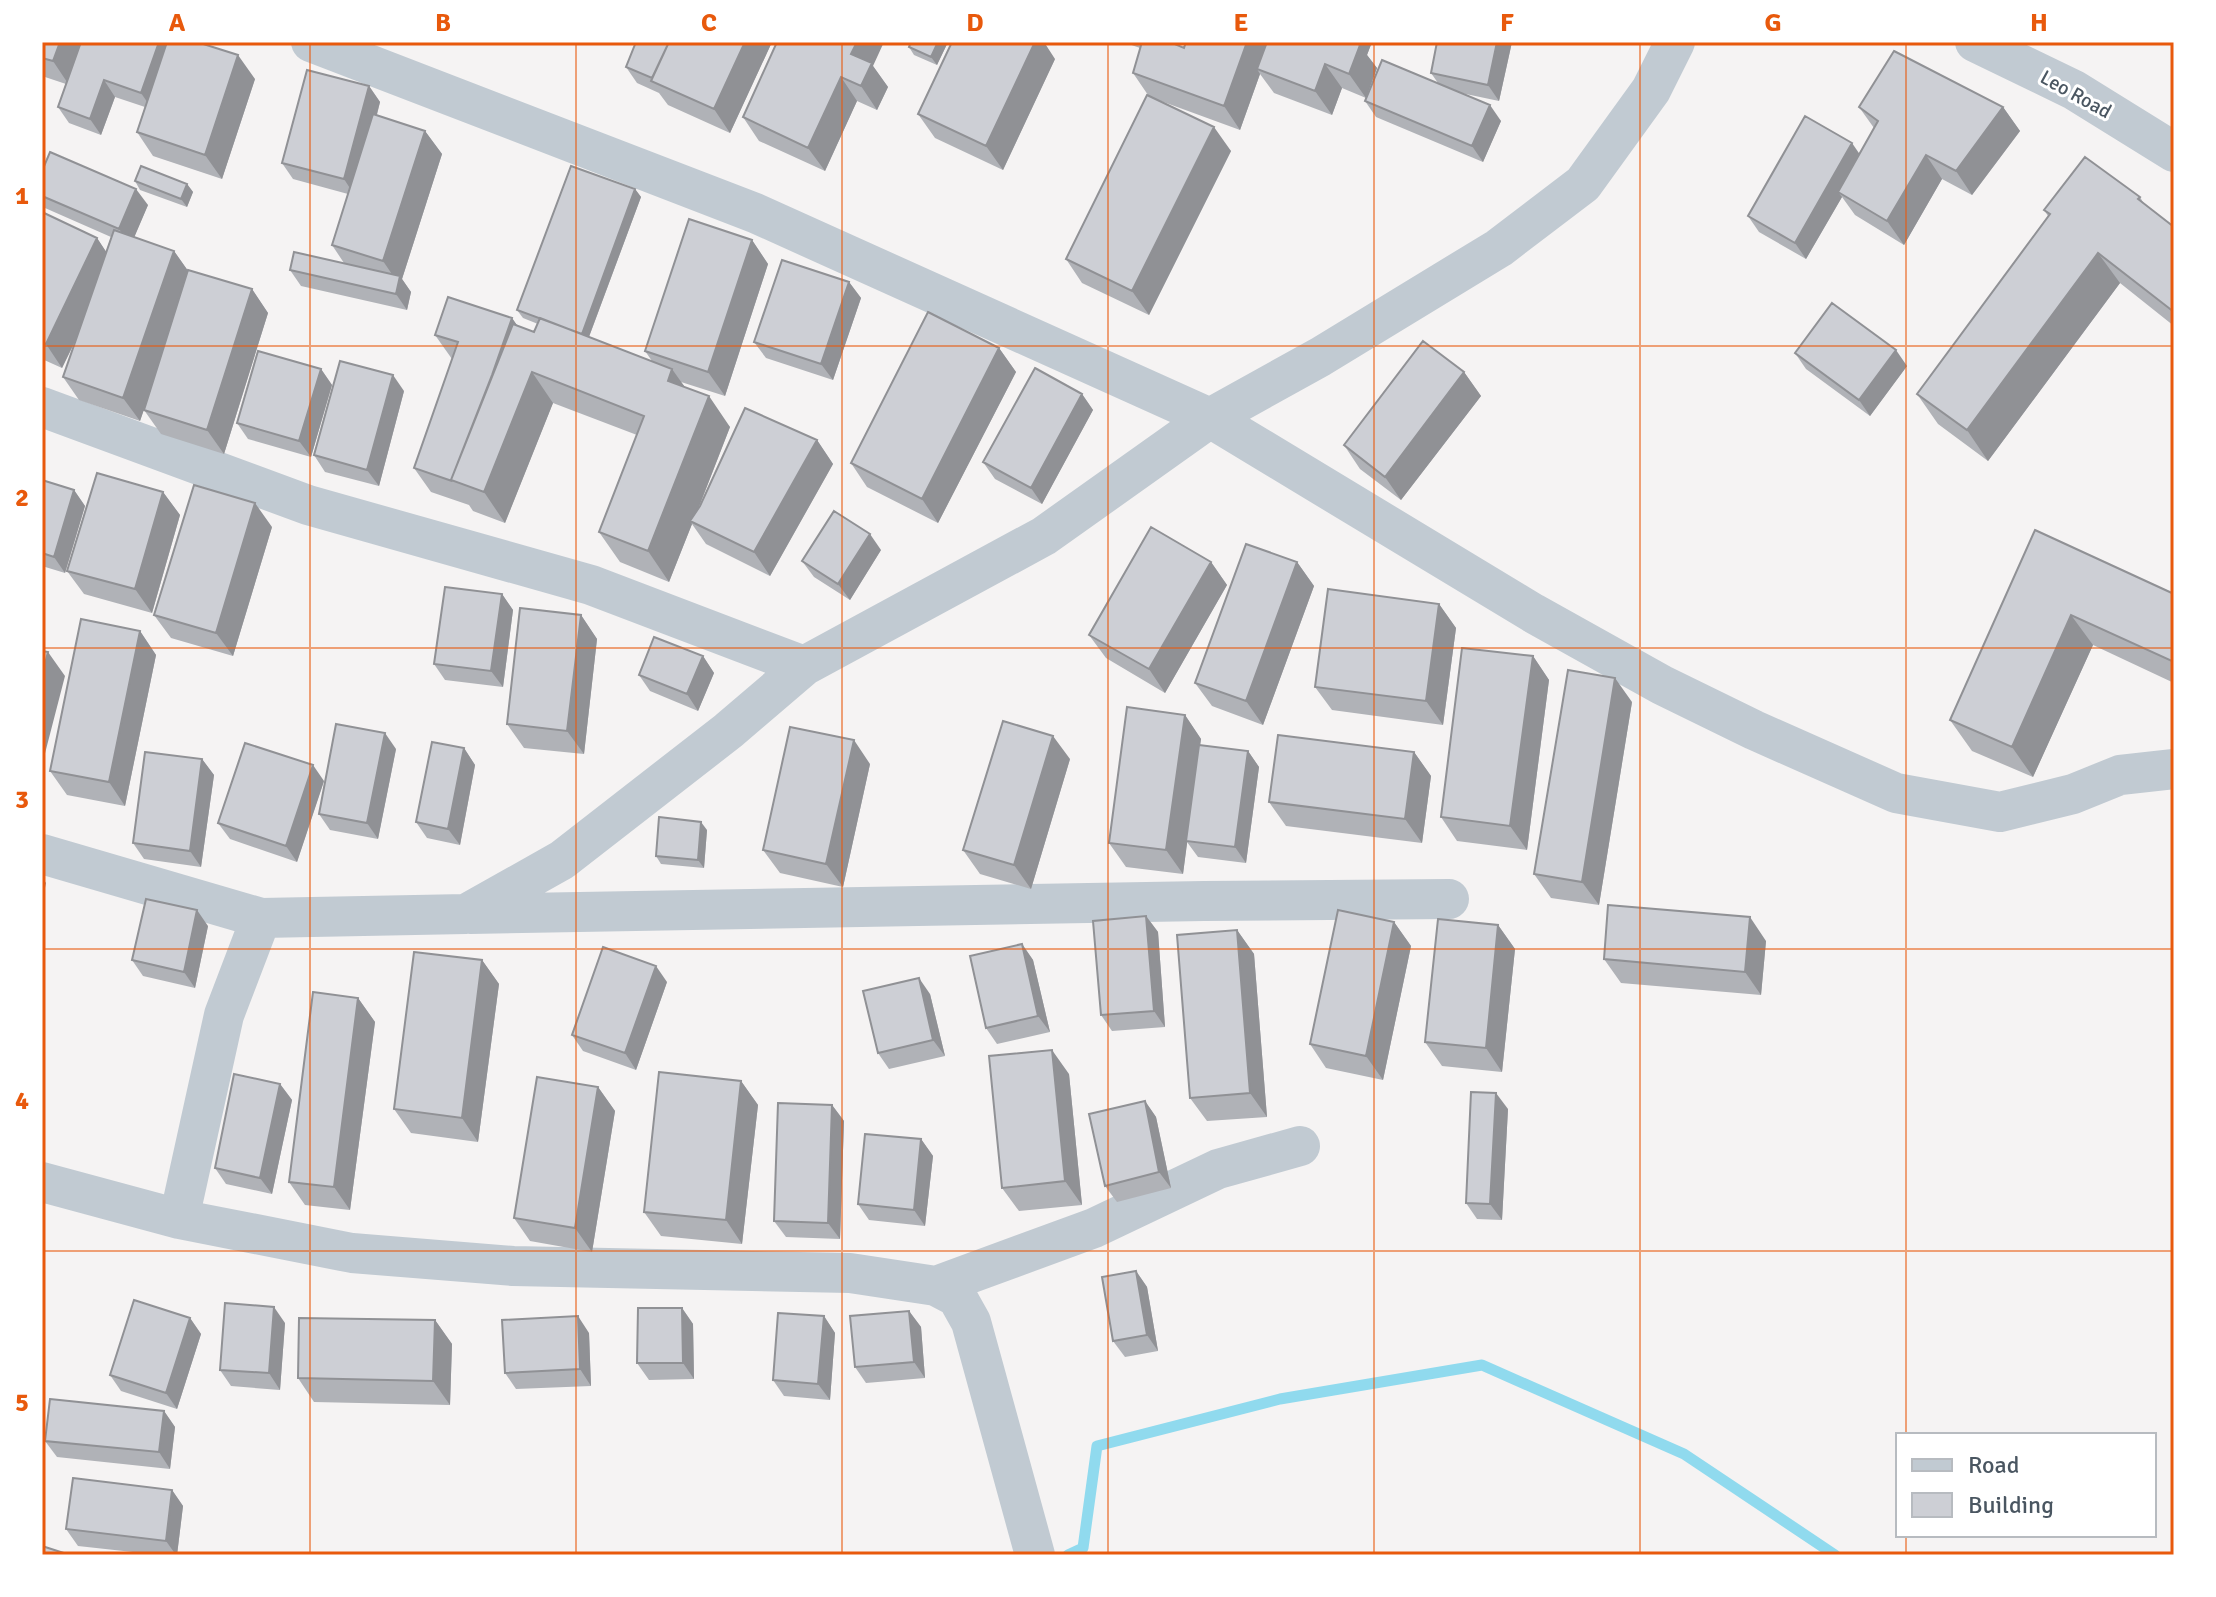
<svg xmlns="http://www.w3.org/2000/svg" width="2216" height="1597" font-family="Signika,sans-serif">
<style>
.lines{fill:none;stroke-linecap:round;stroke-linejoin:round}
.stream{stroke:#90daee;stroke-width:11}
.minor{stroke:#c1cad2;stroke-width:40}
.wall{fill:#b0b2b7}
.shaded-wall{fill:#909195}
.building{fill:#cdcfd5;stroke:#909195;stroke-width:2}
.grid{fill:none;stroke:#e8590c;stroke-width:2;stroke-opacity:0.55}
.labels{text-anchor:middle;stroke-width:6;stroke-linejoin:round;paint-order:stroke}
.street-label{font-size:20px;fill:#4a5661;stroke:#fff}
.neatline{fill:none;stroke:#e8590c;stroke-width:3}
.grid-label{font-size:26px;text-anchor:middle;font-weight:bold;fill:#e8590c}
</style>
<rect width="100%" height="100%" fill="#f5f3f3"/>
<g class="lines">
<path class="stream" d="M1068,1555L1083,1548L1097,1446L1280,1399L1482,1365L1684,1454L1835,1555"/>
<path class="minor" d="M311,42L755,213L1210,418L1533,613L1662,685L1754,730L1896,793L2000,812L2073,794L2120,775L2174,769
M1975,42L2074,90L2174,152
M42,407L308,505L591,585L804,666
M42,854L261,918
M470,914L1204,901L1449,899
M42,1182L179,1219L352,1253L513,1266L850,1273L936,1286L957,1297L971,1322L1035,1555
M179,1219L224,1015L261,918L466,914L562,860L728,731L804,666L1044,536L1210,418L1320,357L1499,248L1583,184L1651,90L1675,42
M936,1286L1094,1228L1218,1169L1300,1146"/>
</g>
<path class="wall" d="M42,42L255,79L222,179L153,156L137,132L145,107L115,97L101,135L69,123L58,107L66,84L42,76Z
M772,42L730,133L668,105L659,93L637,83L626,67Z
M777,42L873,66L888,87L877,110L857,101L825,171L759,141L743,117Z
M911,42H948L937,65L914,55L909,47Z
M1123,42H1170L1184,48L1186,42H1372L1367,55L1377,68L1366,98L1342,88L1332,115L1274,93L1260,74L1240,130L1158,100L1231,151L1149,315L1082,283L1066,259L1148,95L1133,73L1140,48Z
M1437,42H1512L1499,101L1461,93L1501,121L1483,162L1376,117L1365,101L1438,83L1431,73Z
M1055,59L1003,170L935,138L918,114Z
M369,86L380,102L377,115L425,131L442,154L402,279L411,292L407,310L301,286L290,270L344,263L332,245L348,194L293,179L282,163Z
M1859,107H2003L2020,131L1972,195L1942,179L1904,245L1855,215L1842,197L1806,259L1759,232L1748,216L1860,154L1874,128Z
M42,171L148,205L134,237L174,251L188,271L252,289L268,313L224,454L161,434L144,410L148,397L140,421L79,400L63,377L75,342L62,368L42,359V212L97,238L106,252L111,237L45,208L42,204Z
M135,181L187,184L193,192L187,207L140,190Z
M635,189L641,197L589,337L652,361L645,351L752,240L768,264L725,396L681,382L685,387L730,427L699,507L817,440L833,464L770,576L706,544L692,524L669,582L620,562L599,532L637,435L553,403L505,523L473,511L469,505L431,492L414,468L452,359L435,335L512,318L517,326L534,332L538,324L523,318L517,310Z
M2140,197L2144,204L2174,227V326L2120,283L1988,461L1938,424L1917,394L2048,216L2044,210Z
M849,282L861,298L833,380L766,358L754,342Z
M999,348L1016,372L938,523L867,487L851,463Z
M1795,353L1907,366L1870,416L1806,369Z
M321,369L332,385L311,457L248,439L237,423Z
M1464,372L1481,396L1401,500L1360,469L1344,445Z
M404,391L379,486L325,472L314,455Z
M1082,394L1093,410L1042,504L995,479L983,462Z
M42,480L74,490L85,506L65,573L42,566Z
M163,492L180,515L152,613L84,594L67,571Z
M272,527L233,656L171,638L154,615Z
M2035,530L2174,594V683L2093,645L2033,777L1972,751L1950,720Z
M881,550L850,600L814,577L802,561Z
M1211,562L1227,585L1165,693L1106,658L1089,635Z
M1297,562L1314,586L1263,725L1212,706L1195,683Z
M502,594L513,610L503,687L445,680L434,664Z
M1439,604L1456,628L1443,725L1332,710L1315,687Z
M581,615L597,639L584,754L524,748L507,724Z
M140,631L156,655L125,806L67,795L50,771Z
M703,656L714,673L698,711L650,691L639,675Z
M1533,656L1549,680L1527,850L1457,841L1441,817Z
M1632,702L1599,905L1551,898L1534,874Z
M1185,715L1201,739L1200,745L1248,751L1259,767L1246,863L1198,857L1187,842L1183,874L1126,867L1109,843Z
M464,748L475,765L460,845L427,838L416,822Z
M396,749L378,839L330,830L319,814Z
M1414,752L1431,776L1422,843L1286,826L1269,802Z
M202,759L214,775L201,867L144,859L133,843Z
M1070,759L1031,889L980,874L963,850Z
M870,764L843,887L780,873L763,850Z
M324,781L297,862L230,839L218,823Z
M707,830L704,868L661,864L656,856Z
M1146,916L1158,932L1165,1027L1112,1031L1101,1015Z
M1394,922L1411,946L1383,1080L1326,1068L1310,1044Z
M1498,925L1515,949L1502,1072L1442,1066L1425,1042Z
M208,926L195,988L143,976L132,960Z
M1237,930L1254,954L1267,1117L1207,1121L1190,1098Z
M1766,941L1761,995L1621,983L1604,959Z
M1022,944L1033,960L1050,1032L997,1044L986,1028Z
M482,960L499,984L478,1142L411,1133L394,1109Z
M667,982L636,1070L583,1051L572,1035Z
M930,994L945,1056L889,1069L878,1053Z
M358,998L375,1022L350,1210L305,1205L289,1182Z
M1069,1074L1082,1205L1019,1211L1002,1188Z
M741,1081L758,1105L742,1244L661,1236L644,1212Z
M280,1084L292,1100L272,1194L226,1184L215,1168Z
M598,1087L615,1111L592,1252L530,1241L514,1218Z
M1145,1101L1156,1117L1171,1188L1117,1202L1105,1186Z
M832,1105L844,1121L840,1239L786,1237L774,1221Z
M1508,1109L1502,1220L1477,1219L1466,1203Z
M921,1139L933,1156L925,1226L869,1220L858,1204Z
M1136,1271L1147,1287L1158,1351L1125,1357L1113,1341Z
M682,1308L693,1324L694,1379L649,1380L637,1363Z
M909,1311L921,1327L925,1378L866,1383L855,1367Z
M824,1316L835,1333L830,1400L784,1396L773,1380Z
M190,1318L201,1334L177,1409L121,1391L110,1375Z
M435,1320L452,1344L450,1405L314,1402L298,1378Z
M285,1323L280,1390L231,1386L220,1370Z
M589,1333L591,1386L516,1389L505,1373Z
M164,1411L175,1427L170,1469L57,1457L45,1441Z
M172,1490L183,1506L177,1555H160L78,1546L66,1529Z"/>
<path class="shaded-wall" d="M60,42H85L69,85L53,61Z
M159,42H171L152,109L141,93Z
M745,42H772L730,133L714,109Z
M857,42H884L873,66L888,87L877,110L861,86L851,54Z
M938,42H948L937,65L931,57Z
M1035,42H1044L1055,59L1003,170L986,146Z
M1247,42H1272L1257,69L1260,74L1240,130L1224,106Z
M1350,42H1372L1367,55L1377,68L1366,98L1349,74Z
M1497,42H1512L1499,101L1488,85Z
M238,55L255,79L222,179L205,155Z
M1325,64L1342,88L1332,115L1315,91Z
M841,77L857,101L825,171L808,148Z
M104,80L115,97L101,135L90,119Z
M369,86L380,102L355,196L344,179Z
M1490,105L1501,121L1483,162L1472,146Z
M2003,107L2020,131L1972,195L1956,171Z
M1214,127L1231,151L1149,315L1132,291Z
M425,131L442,154L402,279L411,292L407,310L396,294L398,283L383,261Z
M1852,143L1863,159L1838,192L1842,197L1806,259L1795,243Z
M1926,155L1942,179L1904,245L1887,221Z
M187,184L193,192L187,207L181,199Z
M136,189L148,205L131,245L119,229Z
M635,189L641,197L587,342L582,334Z
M97,238L113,262L62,368L46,344Z
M752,240L768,264L725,396L708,372Z
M174,251L191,275L140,421L123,398Z
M2098,253L2120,283L1988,461L1967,430Z
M849,282L861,298L833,380L821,364Z
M252,289L268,313L224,454L207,430Z
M512,318L529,342L456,482Z
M999,348L1016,372L938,523L922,499Z
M1896,350L1907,366L1870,416L1859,400Z
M321,369L332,385L311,457L299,441Z
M672,369L694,400L668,381Z
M532,372L553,403L505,523L484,492Z
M1464,372L1481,396L1401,500L1385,477Z
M393,375L404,391L379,486L367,470Z
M1082,394L1093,410L1042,504L1031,488Z
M709,396L730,427L693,522L690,521L692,524L669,582L648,551Z
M817,440L833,464L770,576L754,552Z
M74,490L85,506L65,573L54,557Z
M163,492L180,515L152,613L135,589Z
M255,503L272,527L233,656L216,633Z
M870,534L881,550L850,600L838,584Z
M1211,562L1227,585L1165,693L1149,669Z
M1297,562L1314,586L1263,725L1246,701Z
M502,594L513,610L503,687L491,671Z
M1439,604L1456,628L1443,725L1426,701Z
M581,615L597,639L584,754L567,731Z
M2071,615L2093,645L2033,777L2012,747Z
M140,631L156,655L125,806L109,782Z
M48,652L65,676L42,765V676Z
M703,656L714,673L698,711L687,694Z
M1533,656L1549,680L1527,850L1510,826Z
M1615,678L1632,702L1599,905L1582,882Z
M1185,715L1201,739L1183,874L1166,850Z
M385,733L396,749L378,839L367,823Z
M1053,736L1070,759L1031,889L1014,865Z
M854,740L870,764L843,887L826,864Z
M464,748L475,765L460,845L448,829Z
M1248,751L1259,767L1246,863L1235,847Z
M1414,752L1431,776L1422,843L1405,819Z
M202,759L214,775L201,867L190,851Z
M313,765L324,781L297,862L286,846Z
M701,822L707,830L704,868L698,860Z
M42,877L46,883L42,902Z
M197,910L208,926L195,988L184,972Z
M1146,916L1158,932L1165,1027L1154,1011Z
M1750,917L1766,941L1761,995L1745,972Z
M1394,922L1411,946L1383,1080L1366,1056Z
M1498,925L1515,949L1502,1072L1486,1048Z
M1237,930L1254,954L1267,1117L1250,1093Z
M1022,944L1033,960L1050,1032L1038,1016Z
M482,960L499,984L478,1142L462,1118Z
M656,966L667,982L636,1070L625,1053Z
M919,978L930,994L945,1056L933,1040Z
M358,998L375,1022L350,1210L334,1187Z
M1052,1050L1069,1074L1082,1205L1065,1181Z
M741,1081L758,1105L742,1244L726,1220Z
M280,1084L292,1100L272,1194L260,1178Z
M598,1087L615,1111L592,1252L575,1228Z
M1496,1093L1508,1109L1502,1220L1490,1204Z
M1145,1101L1156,1117L1171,1188L1159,1172Z
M832,1105L844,1121L840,1239L828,1223Z
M921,1139L933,1156L925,1226L914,1210Z
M1136,1271L1147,1287L1158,1351L1147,1335Z
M274,1307L285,1323L280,1390L269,1373Z
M682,1308L693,1324L694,1379L683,1363Z
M909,1311L921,1327L925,1378L914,1362Z
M578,1316L589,1333L591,1386L580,1369Z
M824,1316L835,1333L830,1400L818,1384Z
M190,1318L201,1334L177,1409L166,1393Z
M435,1320L452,1344L450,1405L433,1381Z
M164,1411L175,1427L170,1469L159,1452Z
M172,1490L183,1506L177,1555H176L166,1541Z"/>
<path class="building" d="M42,42H60L53,61L42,58Z
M81,42H159L141,93L104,80L90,119L58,107Z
M167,42H197L238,55L205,155L137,132Z
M636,42H669L652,78L626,67Z
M669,42H745L714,109L651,81Z
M777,42H857L851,54L872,63L861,86L841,77L808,148L743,117Z
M911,42H938L931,57L909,47Z
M952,42H1035L986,146L918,114Z
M1142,42H1170L1184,48L1186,42H1247L1224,106L1133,73Z
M1267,42H1354L1360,45L1349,74L1325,64L1315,91L1257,69Z
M1437,42H1497L1488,85L1431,73Z
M1894,51L2003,107L1956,171L1926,155L1887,221L1838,192L1878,121L1859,107Z
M1382,60L1490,105L1472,146L1365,101Z
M307,70L369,86L344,179L282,163Z
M1147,95L1214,127L1132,291L1066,259Z
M373,114L425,131L383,261L332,245Z
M1805,116L1852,143L1795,243L1748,216Z
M50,152L136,189L119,229L42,196V171Z
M2085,157L2140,197L2138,199L2174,227V312L2098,253L1967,430L1917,394L2050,214L2044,210Z
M141,166L187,184L181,199L135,181Z
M571,166L635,189L582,334L517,310Z
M42,212L97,238L46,344L42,343Z
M689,219L752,240L708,372L645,351Z
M114,230L174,251L123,398L63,377Z
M294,252L400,276L396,294L290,270Z
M782,260L849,282L821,364L754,342Z
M188,270L252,289L207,430L144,410Z
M448,297L512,318L492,375L451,480L452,481L414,468L458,342L435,335Z
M1832,303L1896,350L1859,400L1795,353Z
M928,312L999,348L922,499L851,463Z
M540,318L672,369L668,381L709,396L648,551L599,532L644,416L532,372L484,492L451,480L513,324L534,332Z
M1423,341L1464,372L1385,477L1344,445Z
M258,351L321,369L299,441L237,423Z
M340,361L393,375L367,470L314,455Z
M1035,368L1082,394L1031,488L983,462Z
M745,408L817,440L754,552L690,521L700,506Z
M97,473L163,492L135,589L67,571Z
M42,480L74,490L54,557L42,553Z
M194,485L255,503L216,633L154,615Z
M834,511L870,534L838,584L802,561Z
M1151,527L1211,562L1149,669L1089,635Z
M2035,530L2174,594V662L2071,615L2012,747L1950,720Z
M1246,544L1297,562L1246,701L1195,683Z
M445,587L502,594L491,671L434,664Z
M1328,589L1439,604L1426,701L1315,687Z
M520,608L581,615L567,731L507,724Z
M81,619L140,631L109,782L50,771Z
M654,637L703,656L687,694L639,675Z
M1462,648L1533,656L1510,826L1441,817Z
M42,651L48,652L42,676Z
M1568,670L1615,678L1582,882L1534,874Z
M1127,707L1185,715L1166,850L1109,843Z
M1003,721L1053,736L1014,865L963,850Z
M336,724L385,733L367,823L319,814Z
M790,727L854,740L826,864L763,850Z
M1278,735L1414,752L1405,819L1269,802Z
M432,742L464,748L448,829L416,822Z
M245,743L313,765L286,846L218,823Z
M1199,745L1248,751L1235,847L1186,841Z
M145,752L202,759L190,851L133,843Z
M659,817L701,822L698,860L656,856Z
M146,899L197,910L184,972L132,960Z
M1608,905L1750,917L1745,972L1604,959Z
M1338,910L1394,922L1366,1056L1310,1044Z
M1146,916L1154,1011L1101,1015L1093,921Z
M1438,919L1498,925L1486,1048L1425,1042Z
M1237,930L1250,1093L1190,1098L1177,935Z
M1022,944L1038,1016L986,1028L970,956Z
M603,947L656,966L625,1053L572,1035Z
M414,952L482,960L462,1118L394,1109Z
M919,978L933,1040L878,1053L863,991Z
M313,992L358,998L334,1187L289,1182Z
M1052,1050L1065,1181L1002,1188L989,1056Z
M659,1072L741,1081L726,1220L644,1212Z
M234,1074L280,1084L260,1178L215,1168Z
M537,1077L598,1087L575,1228L514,1218Z
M1471,1092L1496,1093L1490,1204L1466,1203Z
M1145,1101L1159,1172L1105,1186L1089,1114Z
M778,1103L832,1105L828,1223L774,1221Z
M865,1134L921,1139L914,1210L858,1204Z
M1136,1271L1147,1335L1113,1341L1102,1277Z
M134,1300L190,1318L166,1393L110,1375Z
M225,1303L274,1307L269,1373L220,1370Z
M638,1308H682L683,1363H637Z
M909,1311L914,1362L855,1367L850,1316Z
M778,1313L824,1316L818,1384L773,1380Z
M578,1316L580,1369L505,1373L502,1320Z
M299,1318L435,1320L433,1381L298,1378Z
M50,1399L164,1411L159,1452L45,1441Z
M73,1478L172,1490L166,1541L66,1529Z
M42,1546L70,1555H42Z"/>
<path class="grid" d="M310,42V1555M576,42V1555M842,42V1555M1108,42V1555M1374,42V1555M1640,42V1555M1906,42V1435M42,346H2174M42,648H2174M42,949H2174M42,1251H2174M1906,1535V1555"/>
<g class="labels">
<g class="street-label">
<text transform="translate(2076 94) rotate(29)" y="7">Leo Road</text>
</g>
</g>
<rect width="2216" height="1597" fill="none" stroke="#ffffff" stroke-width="88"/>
<rect x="1896" y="1433" width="260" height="104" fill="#ffffff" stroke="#b7bbc0" stroke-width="2"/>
<rect x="1912" y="1459" width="40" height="12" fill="#c1cad2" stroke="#b7bbc0" stroke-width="2"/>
<text x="1968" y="1473" font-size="24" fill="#4a5661">Road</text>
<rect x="1912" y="1493" width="40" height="24" fill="#cdcfd5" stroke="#b7bbc0" stroke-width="2"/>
<text x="1968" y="1513" font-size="24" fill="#4a5661">Building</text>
<rect x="44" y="44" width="2128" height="1509" class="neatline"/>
<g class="grid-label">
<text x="177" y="31">A</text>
<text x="443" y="31">B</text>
<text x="709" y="31">C</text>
<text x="975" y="31">D</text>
<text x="1241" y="31">E</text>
<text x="1507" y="31">F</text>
<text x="1773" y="31">G</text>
<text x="2039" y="31">H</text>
<text x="22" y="204">1</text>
<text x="22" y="506">2</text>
<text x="22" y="808">3</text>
<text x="22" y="1109">4</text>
<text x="22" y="1411">5</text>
</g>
</svg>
